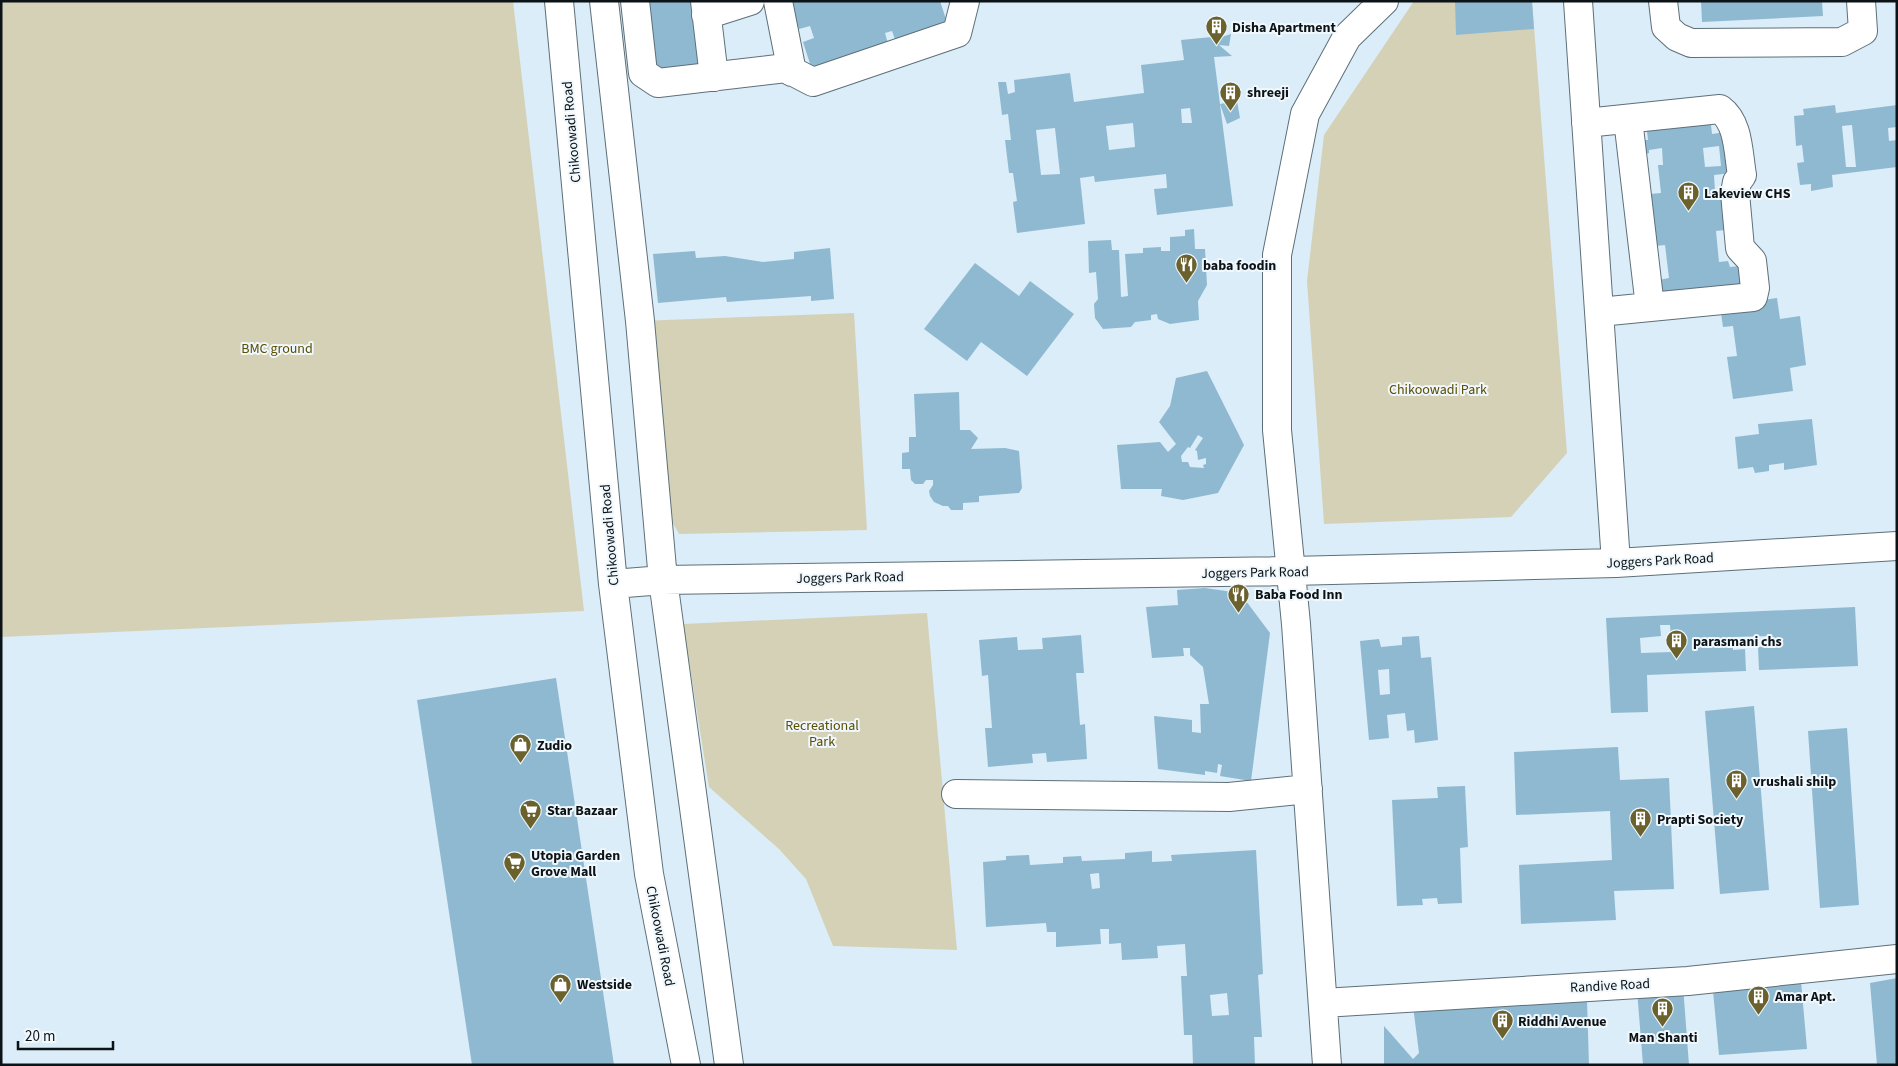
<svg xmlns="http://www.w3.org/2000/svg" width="1898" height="1066" font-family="'Source Sans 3',sans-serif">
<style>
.green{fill:#d5d1b7}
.building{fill:#8fb9d1;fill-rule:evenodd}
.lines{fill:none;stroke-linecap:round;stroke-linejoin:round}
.minor-casing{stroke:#5e6f79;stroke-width:30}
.minor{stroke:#fff;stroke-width:28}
.labels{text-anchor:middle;stroke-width:4;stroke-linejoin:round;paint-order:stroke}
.poi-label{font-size:14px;font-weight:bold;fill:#0c1317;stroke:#f0f8fd;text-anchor:start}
.street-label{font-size:14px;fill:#0c1317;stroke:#f0f8fd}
.park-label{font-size:14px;fill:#5a4e02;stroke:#f0f8fd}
</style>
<rect width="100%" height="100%" fill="#daedf8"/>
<path class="green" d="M1,1H513L584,611L1,637Z
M1414,1H1532L1567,453L1511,517L1324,524L1307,281L1324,135Z
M854,313L867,530L679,534L660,500L640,321Z
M927,613L957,950L833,946L806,879L779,849L709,787L683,624Z"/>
<path class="building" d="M646,1H695L702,66L653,71Z
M789,1H940L948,25L896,42L892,31L885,33L888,44L812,70L803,42L814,38L810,26L799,29Z
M1455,1H1532L1534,29L1456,35Z
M1701,1H1822L1823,16L1702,22Z
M1231,34L1229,46L1219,45L1232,56L1214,57L1233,206L1157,215L1154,189L1167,188L1166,174L1095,182L1094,176L1080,178L1085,224L1017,233L1013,202L1017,201L1013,173H1009L1005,140H1011L1008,114L1002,115L998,82H1006L1008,94L1015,92L1014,80L1070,73L1074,102L1144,93L1141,65L1184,60L1181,40L1212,37V40ZM1190,108L1192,123H1182L1181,109ZM1133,123L1135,147L1109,150L1106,126ZM1055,128L1060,174L1041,175L1036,130Z
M1237,101L1240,118L1227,124L1220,104Z
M1835,105L1836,113L1897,105V127L1888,128L1889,141L1897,140V167L1832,175L1833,187L1811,191V184L1800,185L1797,163L1804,162L1802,145L1796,146L1794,116L1804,115L1803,109ZM1852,125L1856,167H1846L1842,126Z
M1710,116L1712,134L1726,132L1731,173L1714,175L1715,192H1721L1725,230L1716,231L1719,262L1728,261L1730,267L1740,266L1743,290L1661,299L1659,280L1669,278L1665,245L1655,246L1650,194L1661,193L1658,165H1663L1662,148L1649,150V153L1646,154L1644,140H1648L1647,131L1643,132V124ZM1719,146L1721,166L1705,167L1703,148Z
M1194,229L1195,249H1205L1207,285L1198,301L1199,320L1170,324L1158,319L1157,314L1151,315V320L1135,322L1131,327L1103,329L1095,318L1094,304L1098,299L1096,272L1089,273L1088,241L1111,240L1112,250H1119L1121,297L1128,296L1125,254L1143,253V248L1161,247V251H1170V237L1185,236V230Z
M830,248L834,299L811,301V296L727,302L726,297L658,303L653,254L695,251L696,258L725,256L763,262L794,259V252Z
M975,263L1019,296L1030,281L1074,314L1027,376L981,342L967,361L924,329Z
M1777,298L1780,319L1800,316L1806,365L1790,368L1793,391L1733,399L1727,357L1737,356L1733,326L1723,327L1720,306Z
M1207,371L1244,445L1218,493L1183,500L1161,496L1162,489H1121L1117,445L1160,442L1168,452L1176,444L1159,422L1170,406L1176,378ZM1198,435L1203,438L1195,450L1197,451L1198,460L1206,458V464L1203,465L1204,468L1190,467L1188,462H1182L1181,456L1188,447L1190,448Z
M959,392L960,430H970L978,438L971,449L1005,448L1019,451L1022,488L1019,493L979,496V502L963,503V510H951L948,506H943L934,502L930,496L929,491L933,485V480H926L923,484H915L911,480L910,469H902V453L909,452V437H916L914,394Z
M1812,419L1817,465L1784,470V463L1769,465V471L1755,473L1753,467L1738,469L1735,437L1759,434L1758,424Z
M1205,588L1240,593L1270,633L1251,781L1220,776L1222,765L1218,764L1217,773L1205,771V775L1158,769L1154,716L1192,720V732L1201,733L1200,704H1209L1203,667L1190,655V648H1183L1184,656L1152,658L1146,607L1178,605L1177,590Z
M1855,607L1858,666L1759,670L1758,647L1773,646L1772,636L1733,637V650L1745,649L1746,671L1647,675L1648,712L1611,713L1606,618ZM1660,625H1670L1672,652L1641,653L1640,638L1661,636Z
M1081,635L1084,673H1076L1080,725L1085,724L1087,759L1047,762L1046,753L1032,754L1033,763L988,767L985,728H992L988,675L982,676L979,640L1017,637L1018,650L1043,649L1042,638Z
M1419,636L1421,658L1431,657L1438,740L1415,743L1414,730L1407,731L1405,713L1387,715L1389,738L1369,740L1360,641L1379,639L1381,647L1402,645V637ZM1389,669L1390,694L1380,695L1378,670Z
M556,678L614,1065H472L417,700Z
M1754,706L1769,890L1720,894L1705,711Z
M1847,728L1859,905L1820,908L1808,731Z
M1618,747L1620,780L1669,778L1674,889L1614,891L1616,920L1521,924L1519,865L1612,860L1610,811L1516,815L1514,752Z
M1465,786L1468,847L1460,848L1462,903L1438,904L1437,898L1422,899L1423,905L1397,906L1392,800L1438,798L1437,787Z
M1256,850L1263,974L1258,975L1262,1037H1254L1255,1065H1193L1192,1035H1184L1181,976H1187L1185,944L1157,946L1158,958L1122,960L1121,943L1109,944V929H1100L1101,944L1056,947V932H1047L1046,923L986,927L983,862L1006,860V856L1029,855L1030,865L1063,863V857L1081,856L1082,861L1125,859V853L1152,851V862L1172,861L1171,855ZM1099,873L1100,888L1092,889L1090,874ZM1227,993L1229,1015L1212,1016L1210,995Z
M1897,978V1065H1877L1870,983Z
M1801,981L1807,1049L1719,1055L1713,991Z
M1683,986L1689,1065H1643L1637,990Z
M1587,1000L1589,1065H1384V1026L1413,1059L1419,1053L1413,1006Z"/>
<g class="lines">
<defs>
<path id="minor" d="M559,1L613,584L649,874L686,1065
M604,1L640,321L663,580L729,1065
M635,1L643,73L658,83L786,68L813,82L957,33L965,1
M705,1L714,77
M778,1L792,72
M1578,1L1616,563
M1663,1L1666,27L1677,37L1691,43L1842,42L1863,31L1861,1
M706,15L750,1
M1628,119L1650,307
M1586,123L1720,109C1739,123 1738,152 1742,175L1737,182L1735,193L1740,248L1752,261L1755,288L1753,297L1599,312
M613,584L663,580L1291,571L1616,563L1897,546
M956,794L1229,797L1308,789
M1323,1003L1688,981L1897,959
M1327,1065L1296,624L1277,430V255L1305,114L1347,37L1384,1"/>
</defs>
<use href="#minor" class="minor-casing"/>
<use href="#minor" class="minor"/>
</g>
<defs>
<symbol id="building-pin" viewBox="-11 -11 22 30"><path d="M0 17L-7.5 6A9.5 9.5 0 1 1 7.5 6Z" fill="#6a612d" stroke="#f0f8fd"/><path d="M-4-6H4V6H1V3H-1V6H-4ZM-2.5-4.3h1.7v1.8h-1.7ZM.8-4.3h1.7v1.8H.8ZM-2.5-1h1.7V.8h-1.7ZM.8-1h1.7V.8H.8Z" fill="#fff"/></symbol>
<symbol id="restaurant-pin" viewBox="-11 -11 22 30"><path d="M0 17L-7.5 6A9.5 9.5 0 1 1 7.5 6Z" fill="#6a612d" stroke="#f0f8fd"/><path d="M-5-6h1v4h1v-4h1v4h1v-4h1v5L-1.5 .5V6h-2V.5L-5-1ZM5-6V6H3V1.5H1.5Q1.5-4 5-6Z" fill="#fff"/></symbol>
<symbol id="shop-pin" viewBox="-11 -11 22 30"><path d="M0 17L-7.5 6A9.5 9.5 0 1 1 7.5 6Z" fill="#6a612d" stroke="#f0f8fd"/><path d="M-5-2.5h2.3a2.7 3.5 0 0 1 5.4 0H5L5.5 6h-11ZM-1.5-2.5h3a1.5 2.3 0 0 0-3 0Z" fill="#fff"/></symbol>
<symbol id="supermarket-pin" viewBox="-11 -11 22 30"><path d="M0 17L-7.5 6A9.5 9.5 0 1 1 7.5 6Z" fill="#6a612d" stroke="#f0f8fd"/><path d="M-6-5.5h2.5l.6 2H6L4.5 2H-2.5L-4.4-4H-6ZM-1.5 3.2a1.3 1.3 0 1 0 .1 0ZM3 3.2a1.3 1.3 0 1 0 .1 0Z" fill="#fff"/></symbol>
</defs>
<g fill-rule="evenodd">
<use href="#building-pin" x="1204" y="14" width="25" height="34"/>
<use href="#building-pin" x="1218" y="80" width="25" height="34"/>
<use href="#building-pin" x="1676" y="180" width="25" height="34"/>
<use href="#restaurant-pin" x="1174" y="252" width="25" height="34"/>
<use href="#restaurant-pin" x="1226" y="582" width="25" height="34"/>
<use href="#building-pin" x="1664" y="628" width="25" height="34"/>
<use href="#shop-pin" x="508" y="732" width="25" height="34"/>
<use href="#building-pin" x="1724" y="768" width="25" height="34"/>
<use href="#supermarket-pin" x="518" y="798" width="25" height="34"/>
<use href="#building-pin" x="1628" y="806" width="25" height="34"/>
<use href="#supermarket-pin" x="502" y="850" width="25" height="34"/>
<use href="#shop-pin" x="548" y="972" width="25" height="34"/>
<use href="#building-pin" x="1746" y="984" width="25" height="34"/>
<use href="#building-pin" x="1650" y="996" width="25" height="34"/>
<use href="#building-pin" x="1490" y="1008" width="25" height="34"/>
</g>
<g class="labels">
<g class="poi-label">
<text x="1232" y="32">Disha Apartment</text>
<text x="1247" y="97">shreeji</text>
<text x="1704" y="198">Lakeview CHS</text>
<text x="1203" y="270">baba foodin</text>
<text x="1255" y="599">Baba Food Inn</text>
<text x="1693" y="646">parasmani chs</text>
<text x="537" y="750">Zudio</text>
<text x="1753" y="786">vrushali shilp</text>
<text x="547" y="815">Star Bazaar</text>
<text x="1657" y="824">Prapti Society</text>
<text x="531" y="860">Utopia Garden<tspan x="531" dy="16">Grove Mall</tspan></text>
<text x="577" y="989">Westside</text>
<text x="1775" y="1001">Amar Apt.</text>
<text x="1518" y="1026">Riddhi Avenue</text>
<text x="1663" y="1042" text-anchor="middle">Man Shanti</text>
</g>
<g class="street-label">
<text transform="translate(571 132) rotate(-95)" y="5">Chikoowadi Road</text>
<text transform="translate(609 535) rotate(-95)" y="5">Chikoowadi Road</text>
<text transform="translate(1660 560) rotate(-3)" y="5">Joggers Park Road</text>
<text transform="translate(1255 572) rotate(-1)" y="5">Joggers Park Road</text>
<text transform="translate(850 577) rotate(-1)" y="5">Joggers Park Road</text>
<text transform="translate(661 936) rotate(79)" y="5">Chikoowadi Road</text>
<text transform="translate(1610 985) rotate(-3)" y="5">Randive Road</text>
</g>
<g class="park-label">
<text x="277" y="353">BMC ground</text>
<text x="1438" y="394">Chikoowadi Park</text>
<text x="822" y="730">Recreational<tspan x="822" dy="16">Park</tspan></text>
</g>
</g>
<rect width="1898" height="1066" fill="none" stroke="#0c1317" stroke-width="5"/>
<path d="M18 1041v8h95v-8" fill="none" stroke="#0c1317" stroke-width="2.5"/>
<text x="25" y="1041" font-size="15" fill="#0c1317" stroke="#f0f8fd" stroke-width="4" paint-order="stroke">20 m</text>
</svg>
